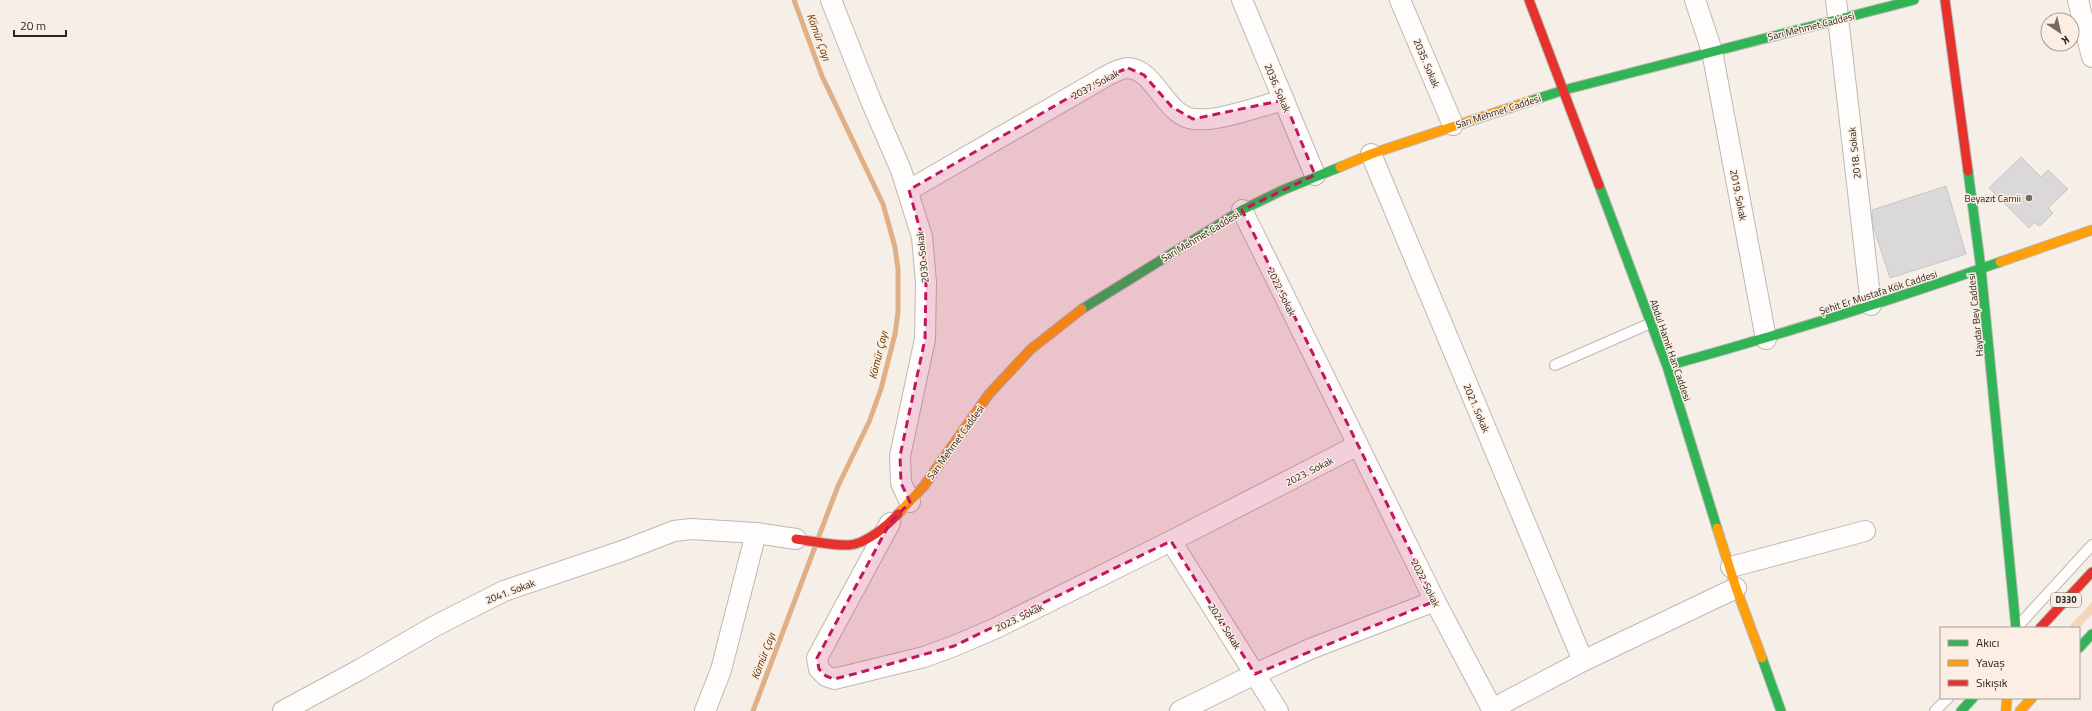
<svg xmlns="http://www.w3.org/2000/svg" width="2092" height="711" font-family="'Titillium Web',sans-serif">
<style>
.green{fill:#f4d5ba}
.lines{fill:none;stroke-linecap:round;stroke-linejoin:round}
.stream{stroke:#e1af85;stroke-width:5}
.building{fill:#dad8d8;stroke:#c8c7c7}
.lane-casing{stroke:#bdb8b3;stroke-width:12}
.street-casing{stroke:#bdb8b3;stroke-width:22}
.fast-casing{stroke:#bdb8b3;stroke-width:11}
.slow-casing{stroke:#bdb8b3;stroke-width:11}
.jam-casing{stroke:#bdb8b3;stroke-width:11}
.lane{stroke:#fefdfc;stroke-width:10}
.street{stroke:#fefdfc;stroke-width:20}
.fast{stroke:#30b455;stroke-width:9}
.slow{stroke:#ff9f0a;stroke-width:9}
.jam{stroke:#e5322d;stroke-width:9}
.marked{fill:#c2185b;fill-opacity:0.2;stroke:#c2185b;stroke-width:3;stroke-dasharray:8 5;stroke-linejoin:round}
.poi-dot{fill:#726c67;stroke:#fceee2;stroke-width:1.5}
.labels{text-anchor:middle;stroke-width:3;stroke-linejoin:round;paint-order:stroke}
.shield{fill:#fceee2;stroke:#6a615b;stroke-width:1}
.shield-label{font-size:9px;font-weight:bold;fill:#2b2521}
.street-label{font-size:10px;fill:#2b2521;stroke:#fceee2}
.poi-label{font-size:10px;fill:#2b2521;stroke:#fceee2;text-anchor:end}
.water-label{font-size:11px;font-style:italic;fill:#613505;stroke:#fceee2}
</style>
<rect width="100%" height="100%" fill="#f6efe8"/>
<path class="green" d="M2092,602V614L2079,628H2068Z"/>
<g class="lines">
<path class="stream" d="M794,0L822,76L883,204L895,247L898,269V312L895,334L881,389L869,422L838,486L819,536
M753,711L815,547"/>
</g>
<path class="building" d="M2021,157L2041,177L2048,170L2068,189L2048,208L2053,213L2040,226L2034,223L2029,228L1989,188Z
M1946,186L1966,254L1890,278L1873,226L1872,210Z"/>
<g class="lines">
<defs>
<path id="lane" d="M1555,365L1651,323
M2018,626L2092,545
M1935,711L1948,698"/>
<path id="street" d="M831,0L871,101L901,170L922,237L926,282L925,339L900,456L901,483L910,502
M1242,0L1315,175
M1400,0L1453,125
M1695,0L1712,51L1766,339
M1836,0L1871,305
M2078,0L2092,57
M1371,154L1583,661
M909,190L1103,78C1110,74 1120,68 1128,68C1155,69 1166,117 1194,119C1218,122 1260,106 1284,100
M1242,210L1435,601L1492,709L1583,661L1736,588
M890,523L817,658L819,669L826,676L834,679L924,657L954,646L994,629L1171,541L1358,445
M1171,541L1278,711
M1731,567L1865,531
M283,711L359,670L435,626L504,591L625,550L674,531L691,529L756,533
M705,711L721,670L756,533L796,539
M1180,711L1255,674L1310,649L1435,601"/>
<path id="fast" d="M1530,101L1564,90L1914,0
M1968,171L1981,269L2016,628
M1599,185L1667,366L1717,528
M1082,309L1242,210L1283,190L1340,167
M1667,366C1779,335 1890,301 2000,262
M2079,648L2092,634
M1762,658L1781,711
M1961,711L1973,698"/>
<path id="slow" d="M1340,167L1371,154L1530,101
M2000,262L2092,230
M898,514L924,486L989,394L1031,349L1082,309
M1717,528L1736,588L1762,658
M2006,711L2007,698
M2020,711L2032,698"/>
<path id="jam" d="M1529,0L1599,185
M1945,0L1968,171
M796,539C813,541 832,546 849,545C866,544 887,526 898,514
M2040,628L2092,572"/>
</defs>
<use href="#lane" class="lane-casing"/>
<use href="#street" class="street-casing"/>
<use href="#fast" class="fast-casing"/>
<use href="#slow" class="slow-casing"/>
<use href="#jam" class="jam-casing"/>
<use href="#lane" class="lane"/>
<use href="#street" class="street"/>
<use href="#fast" class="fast"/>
<use href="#slow" class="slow"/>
<use href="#jam" class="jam"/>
</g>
<path class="marked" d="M1128,68L1144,75L1172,107L1193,119L1284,100L1315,175L1242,210L1435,601L1255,674L1171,541L954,646L858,673L834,679L826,676L819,669L817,658L890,523L910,502L901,483L900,456L925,339L926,282L922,237L909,190L1103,78Z"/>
<circle class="poi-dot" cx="2029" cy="198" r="4"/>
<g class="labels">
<rect class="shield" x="2051" y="593" width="30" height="14" rx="3"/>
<g class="shield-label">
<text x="2066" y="603">D330</text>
</g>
<g class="street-label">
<text transform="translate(1811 26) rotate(-14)" y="4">Sarı Mehmet Caddesi</text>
<text transform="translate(1427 63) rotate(67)" y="4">2035. Sokak</text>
<text transform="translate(1095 84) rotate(-28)" y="4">2037. Sokak</text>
<text transform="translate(1278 88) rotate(67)" y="4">2036. Sokak</text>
<text transform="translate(1498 111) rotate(-18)" y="4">Sarı Mehmet Caddesi</text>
<text transform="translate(1854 153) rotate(-96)" y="4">2018. Sokak</text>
<text transform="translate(1739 195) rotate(79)" y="4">2019. Sokak</text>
<text transform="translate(1200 236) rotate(-31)" y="4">Sarı Mehmet Caddesi</text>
<text transform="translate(922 257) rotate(-96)" y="4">2030. Sokak</text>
<text transform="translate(1282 292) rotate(64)" y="4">2022. Sokak</text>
<text transform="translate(1878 292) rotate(-18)" y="4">Şehit Er Mustafa Kök Caddesi</text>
<text transform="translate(1975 315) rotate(-96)" y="4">Haydar Bey Caddesi</text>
<text transform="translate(1671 350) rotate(71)" y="4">Abdul Hamit Han Caddesi</text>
<text transform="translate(1477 408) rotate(67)" y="4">2021. Sokak</text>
<text transform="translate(955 442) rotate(-54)" y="4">Sarı Mehmet Caddesi</text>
<text transform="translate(1309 471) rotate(-27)" y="4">2023. Sokak</text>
<text transform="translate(1426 583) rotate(63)" y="4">2022. Sokak</text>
<text transform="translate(510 591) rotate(-21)" y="4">2041. Sokak</text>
<text transform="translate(1019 617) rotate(-26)" y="4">2023. Sokak</text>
<text transform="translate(1225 626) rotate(58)" y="4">2024. Sokak</text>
</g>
<g class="poi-label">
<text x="2021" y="202">Beyazıt Camii</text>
</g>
<g class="water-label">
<text transform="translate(819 37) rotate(70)" y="4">Kömür Çayı</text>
<text transform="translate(878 355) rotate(-76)" y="4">Kömür Çayı</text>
<text transform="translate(763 656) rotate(-69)" y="4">Kömür Çayı</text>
</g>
</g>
<rect x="1940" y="627" width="140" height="72" fill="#fceee2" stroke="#a89e95"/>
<rect x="1948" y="640" width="20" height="6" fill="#30b455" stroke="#a89e95"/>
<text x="1976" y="647" font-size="12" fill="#2b2521">Akıcı</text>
<rect x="1948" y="660" width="20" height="6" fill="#ff9f0a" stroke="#a89e95"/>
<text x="1976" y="667" font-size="12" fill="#2b2521">Yavaş</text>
<rect x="1948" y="680" width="20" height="6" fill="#e5322d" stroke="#a89e95"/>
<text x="1976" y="687" font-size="12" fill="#2b2521">Sıkışık</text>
<g transform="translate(2060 32) rotate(145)"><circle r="19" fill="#fceee2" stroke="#a89e95"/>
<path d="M0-3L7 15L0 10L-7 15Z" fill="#726c67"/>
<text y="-6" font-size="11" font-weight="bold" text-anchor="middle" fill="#2b2521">K</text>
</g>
<path d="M14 30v6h52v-6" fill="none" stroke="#2b2521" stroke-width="2"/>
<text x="20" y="30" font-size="12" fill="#2b2521" stroke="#fceee2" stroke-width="3" paint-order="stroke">20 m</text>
</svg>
